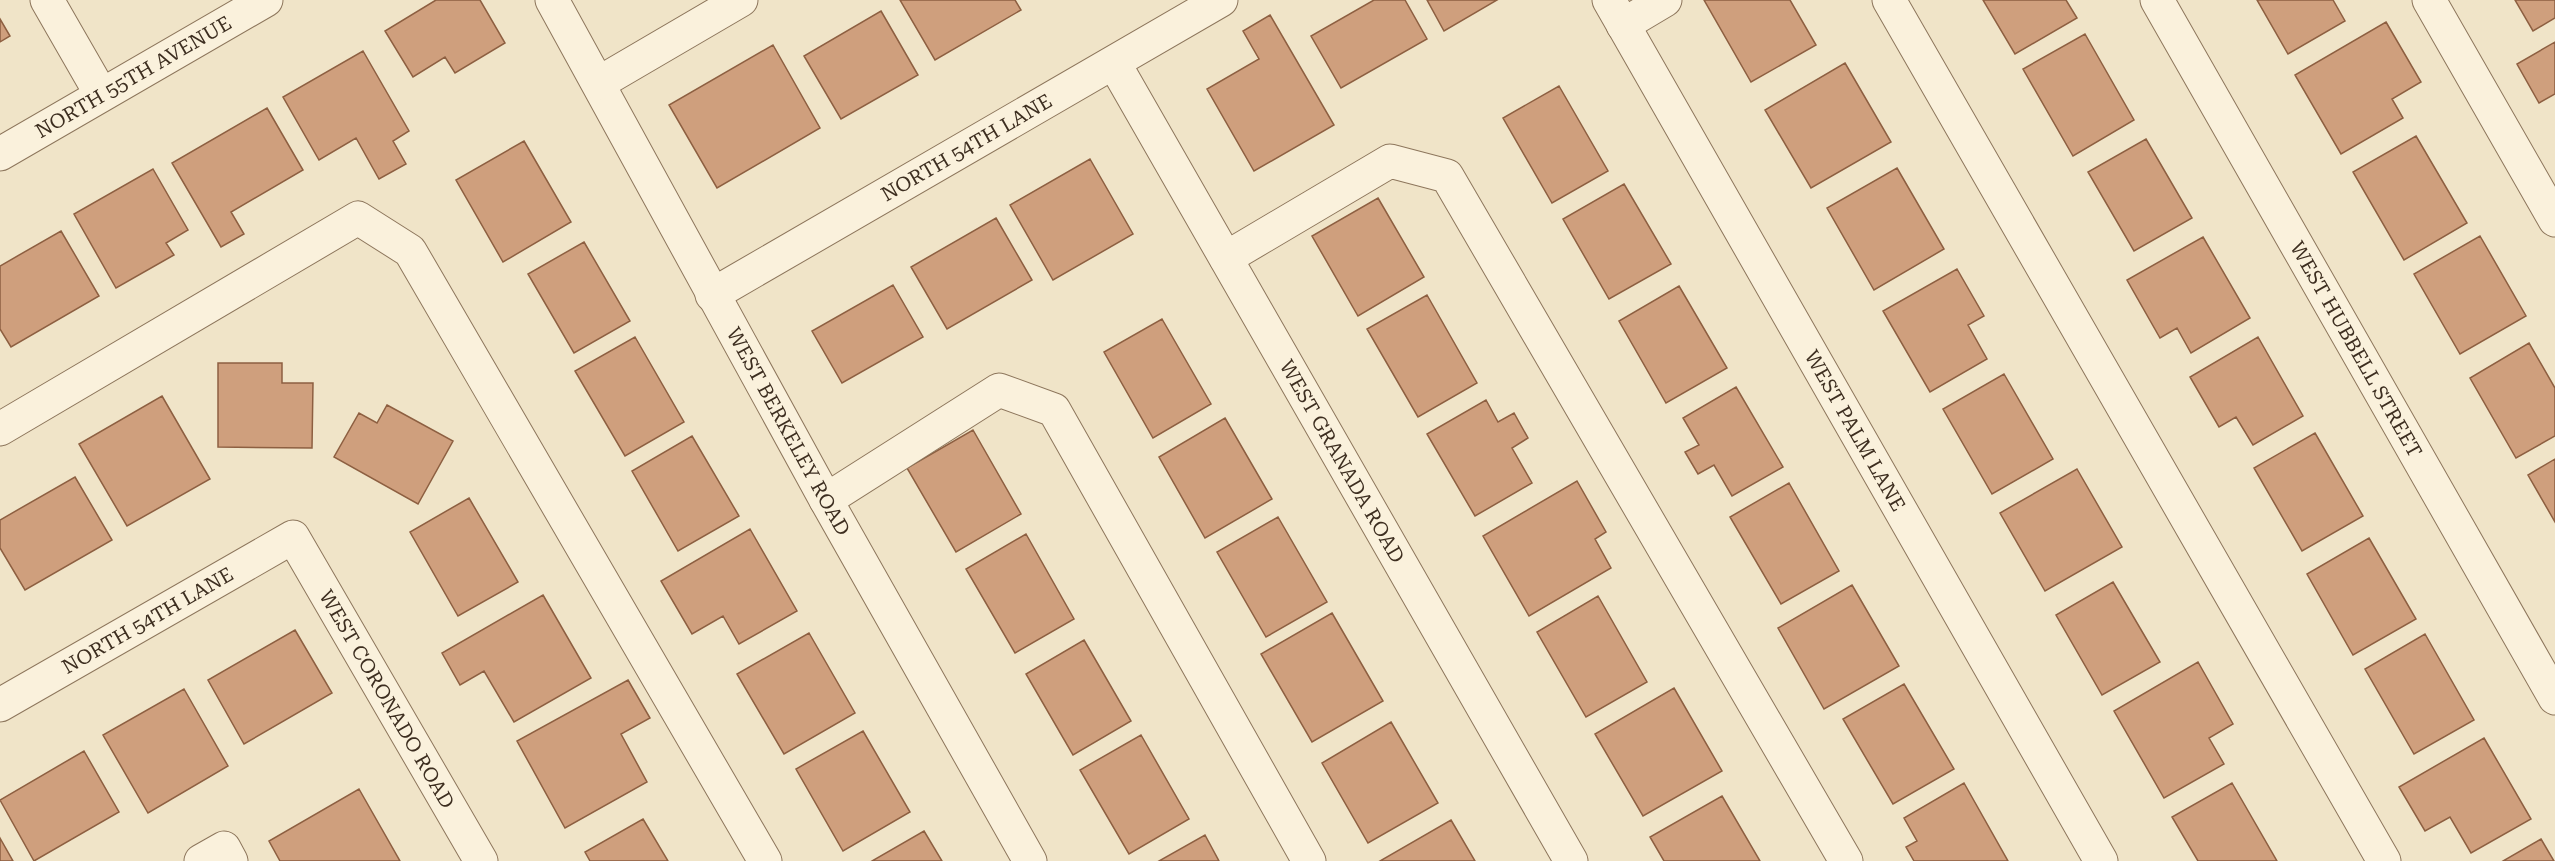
<svg xmlns="http://www.w3.org/2000/svg" width="2555" height="861" font-family="'Roboto Serif',serif">
<style>
.building{fill:#cf9f7d;stroke:#8d5f41;stroke-width:1.5}
.lines{fill:none;stroke-linecap:round;stroke-linejoin:round}
.minor-casing{stroke:#8d765c;stroke-width:35}
.minor{stroke:#faf1dc;stroke-width:33}
.labels{text-anchor:middle;stroke-width:6;stroke-linejoin:round;paint-order:stroke}
.street-label{font-size:20px;fill:#3d2e20;stroke:#f7eed8}
</style>
<rect width="100%" height="100%" fill="#f0e4c8"/>
<path class="building" d="M436,0H480L505,43L455,73L445,57L413,77L385,31Z
M900,0H1015L1021,10L935,60Z
M1374,0H1405L1427,39L1341,88L1311,36Z
M1427,0H1497L1444,31Z
M1704,0H1790L1816,45L1751,82Z
M1983,0H2066L2077,18L2015,54Z
M2257,0H2333L2345,21L2288,54Z
M2515,0H2555V18L2533,31Z
M881,11L918,75L841,119L804,56Z
M1270,15L1334,125L1254,171L1207,89L1259,59L1243,31Z
M0,19L10,36L0,42Z
M2386,22L2421,82L2392,99L2403,118L2341,154L2295,75Z
M2085,34L2134,120L2073,156L2023,69Z
M2555,42V94L2539,103L2517,64Z
M773,45L820,128L717,188L669,105Z
M363,51L409,131L393,141L406,164L379,179L356,138L319,160L283,97Z
M1845,63L1891,142L1811,188L1765,110Z
M1559,86L1608,171L1552,203L1503,118Z
M267,108L303,170L231,212L244,234L221,247L172,163Z
M2416,136L2467,223L2404,260L2353,172Z
M2146,139L2192,218L2134,251L2088,172Z
M524,141L571,222L503,262L456,180Z
M1090,159L1133,234L1053,280L1010,205Z
M1897,168L1944,249L1874,290L1827,208Z
M153,169L188,230L166,243L174,255L116,288L74,214Z
M1624,184L1671,264L1609,299L1563,219Z
M1378,198L1424,277L1358,316L1312,236Z
M996,218L1032,280L947,329L911,267Z
M61,231L99,296L11,347L0,329V266Z
M2480,236L2526,316L2460,354L2414,274Z
M2203,237L2250,318L2191,353L2177,328L2160,338L2127,280Z
M584,242L630,321L574,353L528,274Z
M1957,269L1984,316L1968,325L1987,359L1930,392L1883,311Z
M893,285L923,337L842,383L812,331Z
M1679,286L1727,368L1666,403L1619,321Z
M1427,295L1477,383L1418,417L1367,329Z
M1162,319L1211,404L1153,438L1104,352Z
M635,337L684,422L625,456L575,371Z
M2258,337L2303,416L2253,445L2236,417L2219,427L2190,377Z
M2529,343L2555,388V436L2516,458L2470,378Z
M218,363H282V383H313L312,448L218,447Z
M2004,374L2053,459L1992,494L1943,409Z
M1736,387L1783,467L1732,496L1714,465L1698,474L1685,452L1699,445L1683,418Z
M162,396L210,479L127,526L79,444Z
M1486,400L1498,422L1514,413L1528,438L1512,448L1532,483L1475,516L1427,434Z
M387,405L453,441L418,504L334,457L359,413L377,423Z
M1225,418L1272,499L1205,538L1159,457Z
M973,430L1021,514L956,552L907,468Z
M2315,433L2363,516L2302,551L2254,468Z
M692,436L739,516L678,551L632,471Z
M2555,459V522L2528,475Z
M2077,469L2122,547L2045,591L2000,513Z
M75,477L112,540L25,590L0,548V520Z
M1577,481L1606,532L1595,539L1611,568L1529,616L1483,536Z
M1789,483L1839,571L1781,604L1730,517Z
M469,498L518,582L458,616L410,532Z
M1278,517L1327,602L1266,637L1217,552Z
M750,529L797,611L739,644L723,616L692,634L661,581Z
M1026,534L1074,619L1015,653L966,569Z
M2369,538L2416,619L2353,655L2307,574Z
M2113,582L2160,662L2102,695L2056,615Z
M1852,585L1899,666L1824,709L1778,628Z
M543,595L591,678L514,722L484,671L460,685L442,653Z
M1598,596L1647,682L1586,717L1537,632Z
M1332,613L1383,701L1312,742L1261,654Z
M295,630L332,693L244,744L208,680Z
M809,633L855,713L784,754L737,674Z
M2425,634L2474,720L2414,754L2365,669Z
M1084,640L1131,721L1073,755L1026,674Z
M2198,662L2233,724L2209,738L2224,764L2164,798L2114,711Z
M628,680L650,718L621,734L647,782L565,828L517,741Z
M1904,684L1954,769L1893,804L1843,719Z
M1674,688L1722,771L1643,816L1595,734Z
M184,689L228,766L148,813L103,735Z
M1391,722L1438,803L1368,843L1322,763Z
M863,731L910,812L843,851L796,769Z
M1141,735L1189,819L1129,854L1080,770Z
M2484,738L2531,819L2471,853L2450,817L2425,831L2399,787Z
M84,751L119,812L34,861L0,800Z
M1964,783L2008,861H1914L1906,847L1917,841L1904,818Z
M2232,783L2277,861H2198L2172,817Z
M359,789L400,861H280L269,841Z
M1722,796L1760,861H1664L1650,837Z
M643,819L668,861H590L585,852Z
M1451,820L1475,861H1380Z
M924,831L942,861H872Z
M1205,835L1219,861H1159Z
M0,838L13,861H0Z
M2541,839L2554,861H2503Z"/>
<g class="lines">
<defs>
<g id="minor">
<path d="M47,0L101,94"/>
<path id="s1" d="M552,0L826,500L1030,861"/>
<path id="s2" d="M1609,0L2101,861"/>
<path d="M1889,0L2384,861"/>
<path id="s3" d="M2157,0L2555,698"/>
<path d="M2429,0L2555,220"/>
<path d="M1623,25L1665,0"/>
<path id="s4" d="M1114,63L1571,861"/>
<path d="M599,83L741,0"/>
<path id="s5" d="M0,154L266,0"/>
<path d="M1226,258L1390,161L1447,176L1846,861"/>
<path id="s6" d="M712,295L1221,0"/>
<path d="M0,429L358,218L410,251L765,861"/>
<path d="M826,500L999,390L1054,410L1309,861"/>
<path id="s7" d="M0,705L293,537L481,861"/>
<path d="M201,861L224,848L231,861"/>
</g>
</defs>
<use href="#minor" class="minor-casing"/>
<use href="#minor" class="minor"/>
</g>
<g class="labels">
<g class="street-label">
<text dy="7" stroke="none"><textPath href="#s5" startOffset="154">NORTH 55TH AVENUE</textPath></text>
<text dy="7" stroke="none"><textPath href="#s6" startOffset="294">NORTH 54TH LANE</textPath></text>
<text dy="7" stroke="none"><textPath href="#s3" startOffset="402">WEST HUBBELL STREET</textPath></text>
<text dy="7" stroke="none"><textPath href="#s2" startOffset="496">WEST PALM LANE</textPath></text>
<text dy="7" stroke="none"><textPath href="#s1" startOffset="492">WEST BERKELEY ROAD</textPath></text>
<text dy="7" stroke="none"><textPath href="#s4" startOffset="459">WEST GRANADA ROAD</textPath></text>
<text dy="7" stroke="none"><textPath href="#s7" startOffset="170">NORTH 54TH LANE</textPath></text>
<text dy="7" stroke="none"><textPath href="#s7" startOffset="525">WEST CORONADO ROAD</textPath></text>
</g>
</g>
</svg>
